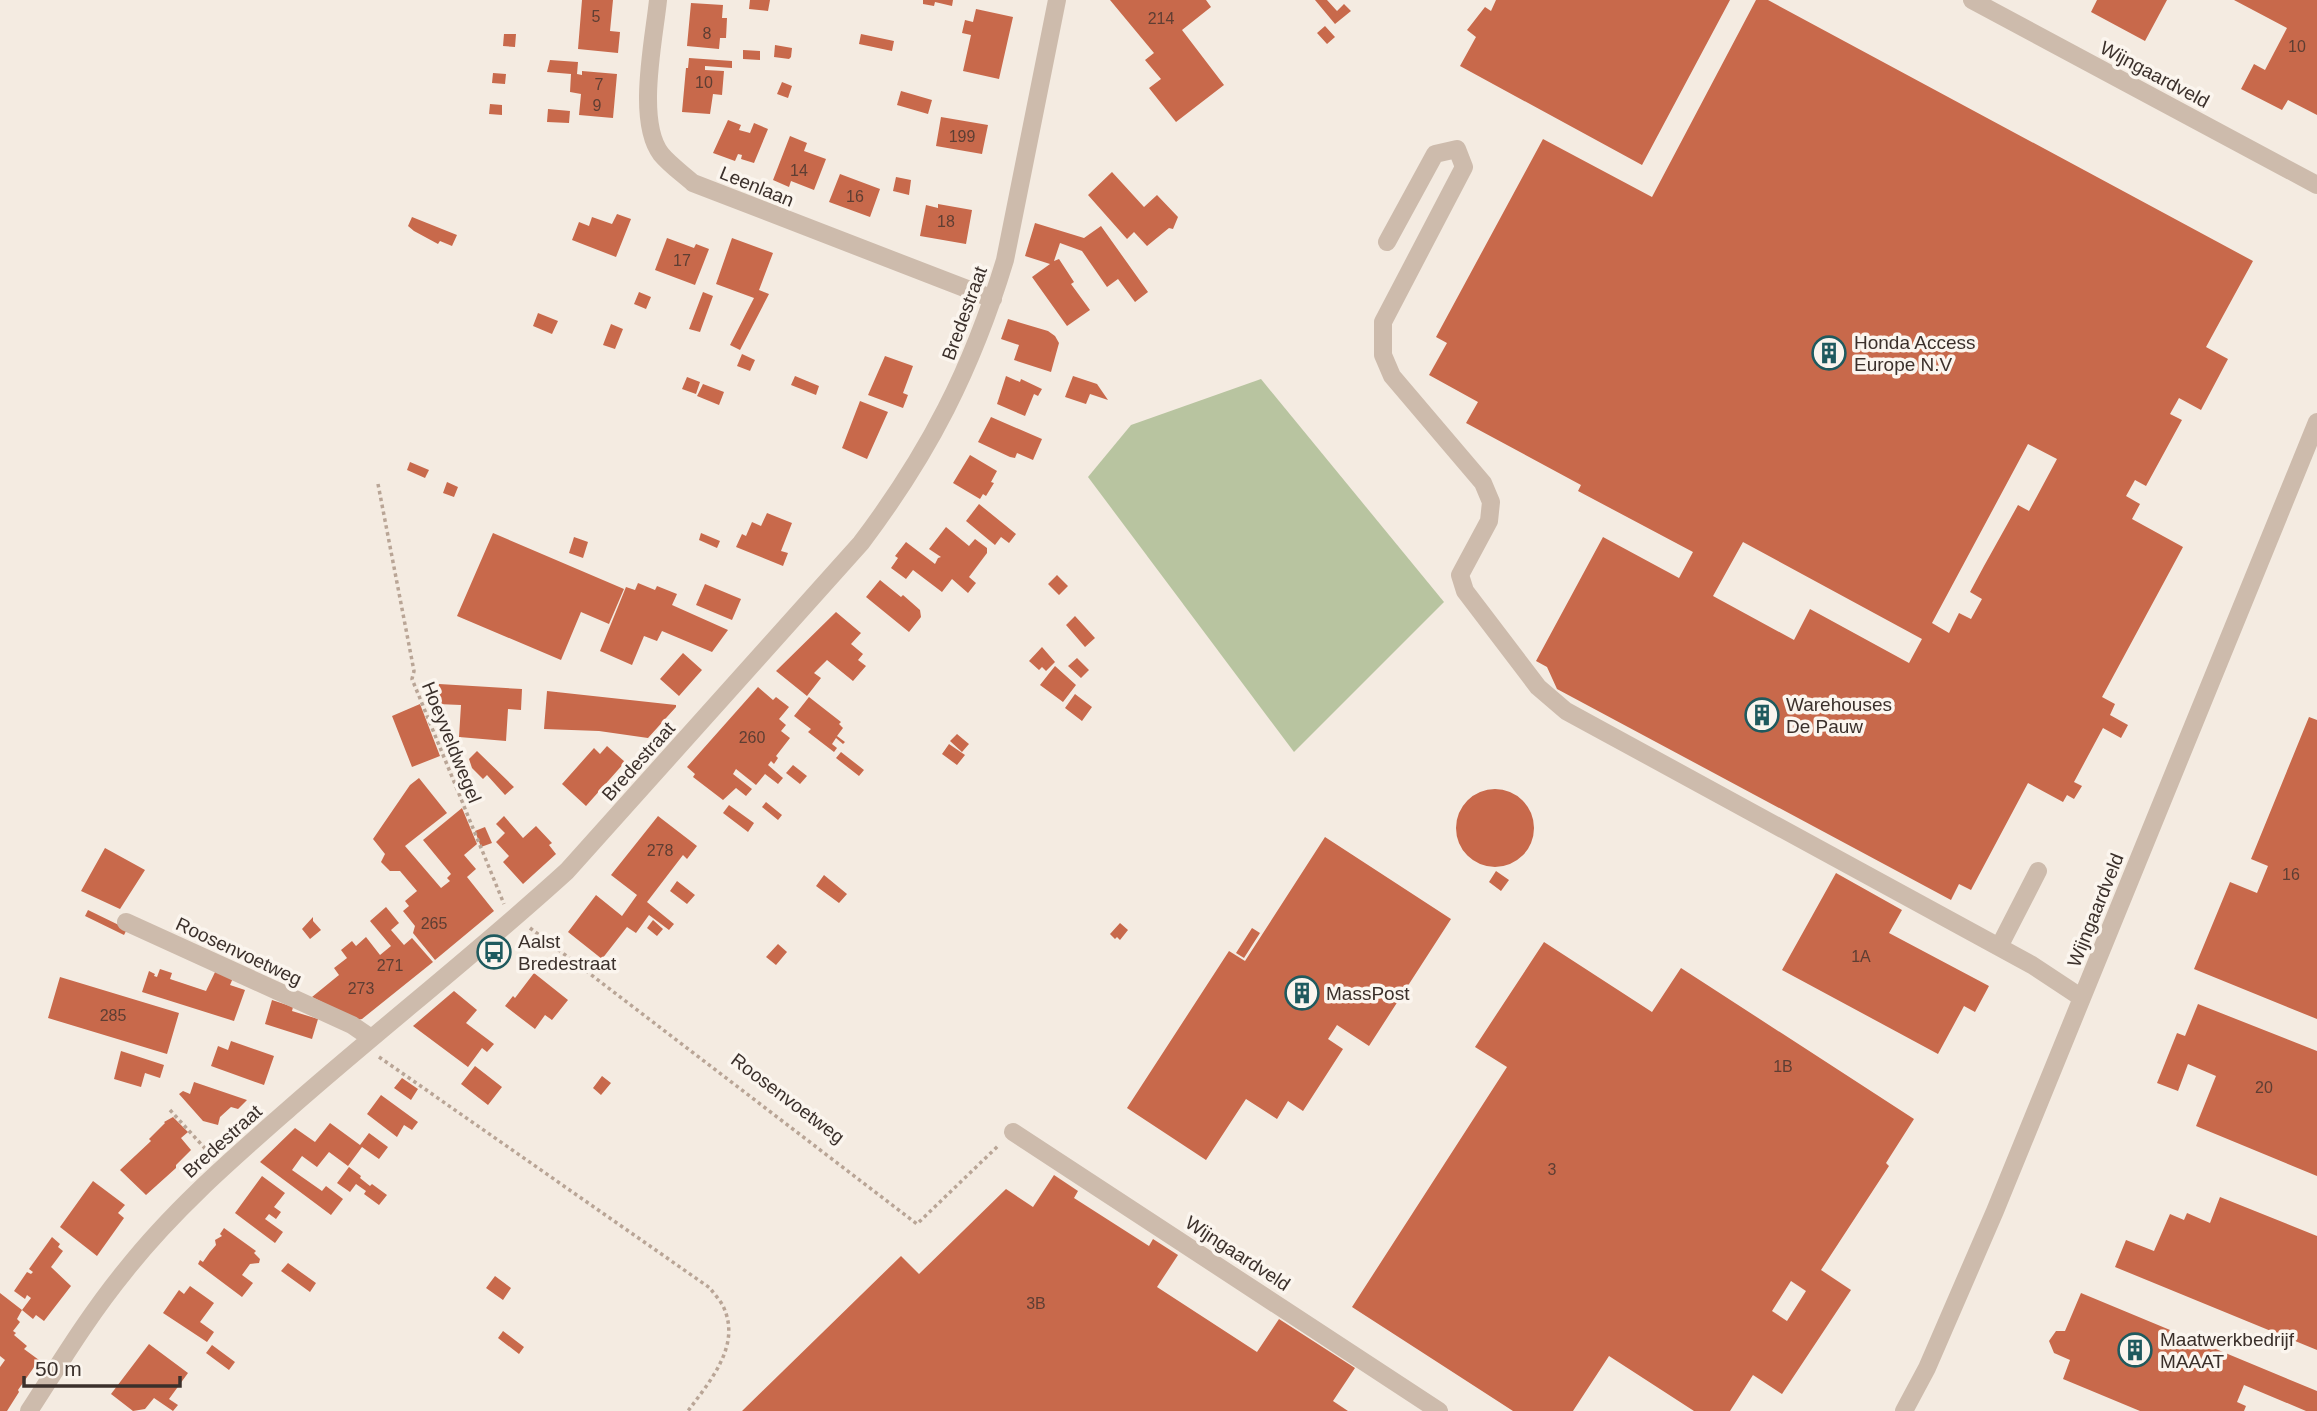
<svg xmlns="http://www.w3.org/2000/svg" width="2317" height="1411" font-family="Arial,sans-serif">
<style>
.green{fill:#b8c4a0}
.building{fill:#c8694b;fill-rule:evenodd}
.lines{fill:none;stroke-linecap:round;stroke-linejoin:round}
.path{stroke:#b9a596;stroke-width:3.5;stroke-dasharray:3.5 3.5;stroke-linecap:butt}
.minor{stroke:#cdbbac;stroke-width:18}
.labels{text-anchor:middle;stroke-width:7;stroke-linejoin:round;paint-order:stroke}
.number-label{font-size:16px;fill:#5e3e33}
.street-label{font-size:19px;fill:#3b302b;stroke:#fbf5ee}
.poi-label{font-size:19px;fill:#3b302b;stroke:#fbf5ee;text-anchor:start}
</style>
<rect width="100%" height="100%" fill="#f4ebe1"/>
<path class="green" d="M1261,379L1444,602L1294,752L1088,477L1131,425Z"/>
<path class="building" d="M582,0H613L610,31L620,32L618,53L578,49Z
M750,0H770L768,11L749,9Z
M923,0H953L952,6L935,2L934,6L923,4Z
M1110,0H1206L1211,7L1182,30L1224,85L1176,122L1149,88L1161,79L1145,60L1154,53Z
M1315,0H1327L1337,11L1344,4L1351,11L1335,24Z
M1496,0H1730L1642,165L1460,66L1476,37L1467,30L1485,7L1491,11Z
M1756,0H1768L2253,261L2206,347L2228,359L2201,410L2179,398L2170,414L2182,420L2146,486L2135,480L2126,496L2140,504L2132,519L2183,547L2102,697L2115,704L2110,715L2128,725L2121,738L2103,728L2074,782L2082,786L2074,799L2067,795L2063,802L2028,783L1971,890L1959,884L1951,900L1557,689L1547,667L1536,661L1603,537L1679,578L1693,552L1578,491L1581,485L1466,423L1478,402L1429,375L1447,343L1436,337L1543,139L1652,197ZM2028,444L2057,459L2029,511L2018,505L1984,566L1970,592L1982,599L1971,619L1959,613L1949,633L1932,623ZM1743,542L1922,639L1909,663L1810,609L1794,640L1713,596Z
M2097,0H2167L2145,41L2091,12Z
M2234,0H2317V115L2288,100L2282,110L2241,89L2254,64L2265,70L2287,28Z
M691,3L723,5L722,18H727L726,38H720L719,49L687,46Z
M976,9L1013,17L999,79L963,71L971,35L962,33L965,20L973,22Z
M1325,26L1335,37L1327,44L1317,33Z
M504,34H516L515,47L503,46Z
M861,34L894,41L892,51L859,44Z
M775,45L792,48L791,57L789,59L774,57Z
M743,50L760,51V60L743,59Z
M689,58L732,61V68L705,66V70L724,71L722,95L713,94L710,114L682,112L686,68H688Z
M550,60L578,62L577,74L582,75V71L617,74L613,118L579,115L581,94L570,92L571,74L547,72Z
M493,73L506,74L505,84L492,83Z
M782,82L792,86L788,98L777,94Z
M901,91L932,100L928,114L897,105Z
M490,104L502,105V115L489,114Z
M548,109L570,111L569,123L547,122Z
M941,117L988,125L982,154L936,146Z
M728,120L741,125L739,130L750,133L754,123L768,129L754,163L741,159L742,155L738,154L735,161L713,153Z
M790,136L807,143L804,151L826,159L814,190L791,181L789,187L773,180Z
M1112,172L1144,207L1157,195L1178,217L1173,229L1169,228L1147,246L1134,232L1127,239L1088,195Z
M840,174L880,189L870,217L829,202Z
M896,177L911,180L909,195L893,191Z
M938,204L972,210L966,244L920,236L926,205L938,208Z
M617,214L631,219L616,257L572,240L579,222L589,226L592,217L612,224Z
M412,217L457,235L452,246L440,241L438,244L414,231L408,226Z
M1035,223L1084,238L1101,226L1148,292L1135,302L1118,279L1107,287L1082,251L1060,243L1054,261L1059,259L1074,282L1071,284L1090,310L1067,326L1032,277L1050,264L1025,256Z
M667,238L694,248L696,244L709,249L695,285L655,270Z
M732,238L773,253L759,290L769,294L740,350L730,345L754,298L716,284Z
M639,292L651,297L646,309L634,304Z
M703,292L713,296L700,332L689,329Z
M538,313L558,321L552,334L533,326Z
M1008,319L1048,331L1055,336L1059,343L1051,372L1014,360L1019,345L1001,339Z
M611,324L623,329L615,349L603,345Z
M742,354L755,360L750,371L737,366Z
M885,356L913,366L903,393L908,395L903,408L868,395Z
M795,376L819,386L816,395L791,385Z
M1006,376L1020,382L1021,379L1042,389L1038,396L1034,394L1025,416L997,404Z
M1073,376L1097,384L1108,400L1090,394L1086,404L1065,397Z
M687,377L700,382L696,394L682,389Z
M703,384L724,392L719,405L697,396Z
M860,401L888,412L867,459L842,448Z
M991,417L1042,439L1033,460L1017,453L1015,458L1010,457L978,442Z
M970,455L997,471L991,482L994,483L986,496L983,494L980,499L953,483Z
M410,462L429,470L425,478L407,470Z
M447,482L458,487L454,497L443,493Z
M979,504L1016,534L1009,543L1001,537L995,545L966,521Z
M767,513L792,523L781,551L788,553L783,566L736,547L742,534L746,536L752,522L761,526Z
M946,527L969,546L975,539L987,548V553L969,577L976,583L968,593L952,579L942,592L913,570L906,579L891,568L898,558L895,556L906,542L935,564L938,558L941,557L929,549Z
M493,533L624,589L609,624L581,612L561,660L457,616Z
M701,533L720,541L717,548L699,540Z
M574,537L588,542L583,558L569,553Z
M1057,575L1068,586L1059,595L1048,584Z
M880,580L901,597L903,595L920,610L921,617L909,632L866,597Z
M638,583L655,590L657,586L677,594L672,605L728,630L712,652L662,631L657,641L644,636L632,665L600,651L626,587L635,590Z
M705,584L741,599L732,620L696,605Z
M836,612L861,633L851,644L863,654L858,660L866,666L853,681L827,660L814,673L821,678L807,696L776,671Z
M1075,616L1095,638L1085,647L1066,625Z
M1042,647L1055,662L1046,671L1042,667L1039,670L1029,661Z
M683,653L702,670L679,696L660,679Z
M1077,658L1089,670L1081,678L1068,666Z
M1055,666L1076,685L1063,702L1040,685Z
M439,684L522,689L521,710L508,709L506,741L459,737L461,705L437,704Z
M758,687L773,700L776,697L789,707L779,719L786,725L781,731L790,738L776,756L778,758L774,764L771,761L768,765L783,778L778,784L765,774L756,785L736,769L733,774L752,789L746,796L736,788L723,800L693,777L695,774L687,767Z
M547,691L676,705V707L648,738L599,731L544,729Z
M1075,694L1092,707L1082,721L1065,708Z
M809,697L841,722L839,724L843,728L837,736L845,742L843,744L836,738L832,744L837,748L834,752L808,732L811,729L794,716Z
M420,704L440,756L412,767L392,716Z
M2309,717L2317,720V1019L2194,969L2230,882L2257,893L2268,866L2251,859Z
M957,734L969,744L962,752L950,741Z
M949,744L965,755L957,765L942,754Z
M607,746L625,762L586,806L562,784L594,748L600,754Z
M477,751L514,787L505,795L487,775L483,779L472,768L469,759Z
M841,752L864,770L859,776L836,758Z
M793,765L807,776L800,784L786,773Z
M419,778L447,813L405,846L441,888L450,881L447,878L451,874L423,840L462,808L477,844L464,855L476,869L467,877L494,911L435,960L413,933L415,926L403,911L409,906L405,901L417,891L400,871H390L381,862L385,854L373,839L410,785Z
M1456 828a39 39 0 1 1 78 0a39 39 0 1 1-78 0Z
M766,802L782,815L778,820L762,807Z
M729,805L754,823L748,832L723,813Z
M504,816L523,838L536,826L552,843L549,845L556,854L523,884L503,862L509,856L496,842L505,833L496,824Z
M658,816L697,846L687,859L683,855L647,902L674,924L669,930L649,915L636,933L627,927L602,959L568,932L596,895L622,916L637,895L611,875Z
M485,827L492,843L481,847L475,831Z
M1325,837L1451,919L1369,1046L1337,1025L1328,1039L1343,1049L1303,1111L1288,1101L1277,1119L1246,1099L1206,1160L1127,1108L1229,951L1245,961Z
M105,848L145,870L120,909L81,891Z
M1496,871L1509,880L1501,891L1489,882Z
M1836,873L1902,910L1889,933L1989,986L1975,1012L1964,1006L1938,1054L1782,970Z
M824,875L847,894L839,903L816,886Z
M677,881L695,895L687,904L670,891Z
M386,907L399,923L391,930L404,945L412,938L433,962L362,1019L357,1020L312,997L339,975L334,968L347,958L341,950L352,941L356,946L366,937L380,955L391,946L370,921Z
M88,910L127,929L124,935L85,916Z
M313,917V921L321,930L310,939L302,929Z
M653,920L663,929L657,936L647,928Z
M1120,923L1128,930L1120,940L1117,937L1115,939L1110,934Z
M1252,928L1260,933L1244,958L1236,953Z
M1544,942L1652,1012L1681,968L1914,1119L1886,1163L1889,1166L1821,1270L1851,1290L1782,1394L1753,1375L1730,1411H1694L1609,1356L1573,1411H1513L1352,1307L1507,1067L1475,1047ZM1791,1281L1806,1291L1787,1321L1772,1311Z
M778,944L787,952L776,965L766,957Z
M160,969L172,973L170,979L206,991L216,970L233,978L230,985L245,990L234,1021L142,992L149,971L155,974L154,976L157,977Z
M534,973L568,1000L552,1020L545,1015L535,1029L505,1006L513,996L515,998Z
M60,977L179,1013L167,1054L48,1018Z
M454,991L477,1010L466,1023L494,1044L487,1052L482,1048L468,1067L413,1026Z
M272,1000L293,1007L292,1011L318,1019L312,1039L265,1024Z
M2198,1004L2317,1051V1176L2196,1126L2216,1076L2188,1064L2178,1091L2157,1083L2177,1033L2185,1036Z
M231,1041L274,1056L264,1085L211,1066L218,1046L228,1050Z
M121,1051L164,1065L160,1078L145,1073L141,1087L114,1079Z
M475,1066L502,1087L488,1105L461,1084Z
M602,1076L611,1083L601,1095L593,1088Z
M402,1078L418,1089L411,1100L394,1088Z
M194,1082L247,1100L238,1109L231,1107L220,1117L218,1125L203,1121L179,1094L183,1091L190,1094Z
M381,1095L418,1122L412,1130L404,1125L397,1137L367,1114Z
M173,1117L188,1132L181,1138L191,1150L176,1165V1168L146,1195L120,1170L151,1141L149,1139L165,1123L164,1122Z
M330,1123L360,1145L369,1133L388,1147L379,1159L362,1147L348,1166L329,1152L317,1167L302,1156L292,1170L322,1191L326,1186L343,1199L331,1215L260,1162L295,1128L315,1142Z
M349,1167L361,1176L360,1178L370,1186L372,1184L387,1195L379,1205L364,1194L366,1191L356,1184L350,1192L337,1183Z
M1054,1175L1078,1191L1074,1198L1149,1246L1153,1239L1178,1255L1157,1287L1257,1352L1279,1319L1355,1368L1333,1401L1348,1411H742L901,1256L919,1274L1006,1189L1033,1207Z
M262,1176L285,1193L274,1207L281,1212L276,1219L269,1214L265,1219L283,1232L275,1243L235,1213Z
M93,1181L125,1205L118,1213L124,1218L97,1256L60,1227Z
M2220,1197L2317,1236V1350L2115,1267L2126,1240L2154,1251L2170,1214L2184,1220L2187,1213L2210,1223Z
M224,1228L256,1251L254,1253L260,1259L259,1263L250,1264L242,1275L253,1283L242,1297L198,1264L200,1260L203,1262L210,1252L216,1245L215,1240L222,1236L220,1234Z
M52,1237L60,1244L58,1247L63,1251L51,1267L71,1286L44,1321L36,1315L33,1319L22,1310L17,1319L20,1322L13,1331L16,1333L14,1335L27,1346L24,1349L39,1360L18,1390L19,1392L7,1411H0V1367L5,1360L0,1356V1293L22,1310L31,1298L27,1295L25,1299L14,1291L27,1272L31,1274L33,1272L29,1269Z
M288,1263L316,1283L310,1292L281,1271Z
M495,1276L511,1288L503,1300L486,1288Z
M190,1286L214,1303L200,1322L214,1332L207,1342L163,1313L179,1290L184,1294Z
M2081,1293L2317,1391V1411H2306L2244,1385L2237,1402L2246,1406L2244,1411H2140L2063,1379L2070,1360L2054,1353L2049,1341L2056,1331H2065Z
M503,1331L524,1347L519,1354L498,1338Z
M149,1344L188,1373L169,1399L178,1405L173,1411L154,1398L145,1409L133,1411L111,1394Z
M212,1345L235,1362L229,1370L206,1353Z"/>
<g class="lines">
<path class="path" d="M378,484L414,671L412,679L504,904
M530,928L917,1224L999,1145
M379,1057L710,1288C714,1294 720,1300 723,1306C742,1345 710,1381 688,1411
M170,1110L211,1155"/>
<path class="minor" d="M658,0C654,40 636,121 661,154C670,165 683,174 693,183L993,299
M1972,0L2317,185
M1387,242L1435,154L1457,149L1464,167L1383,322V355L1392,376L1483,483L1491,502L1489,521L1460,575L1465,591L1538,687L1566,711L2032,965L2082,998
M126,922L352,1025L371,1038
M1999,947L2038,871
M1013,1132L1439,1411
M29,1411C60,1363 89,1315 125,1271C173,1210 232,1159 290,1108C381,1028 477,953 567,871L861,543C929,453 972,369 1005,260L1057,0
M1904,1411L1927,1368L1995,1211L2317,422"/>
</g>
<defs>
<symbol id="building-ring" viewBox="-11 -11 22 22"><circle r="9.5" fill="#fbf5ee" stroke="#1f5a5e" stroke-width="1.5"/><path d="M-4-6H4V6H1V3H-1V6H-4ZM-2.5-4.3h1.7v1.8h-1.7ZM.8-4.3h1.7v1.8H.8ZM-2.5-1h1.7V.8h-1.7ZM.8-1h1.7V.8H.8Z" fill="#1f5a5e"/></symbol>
<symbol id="bus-ring" viewBox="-11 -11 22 22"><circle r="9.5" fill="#fbf5ee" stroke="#1f5a5e" stroke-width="1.5"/><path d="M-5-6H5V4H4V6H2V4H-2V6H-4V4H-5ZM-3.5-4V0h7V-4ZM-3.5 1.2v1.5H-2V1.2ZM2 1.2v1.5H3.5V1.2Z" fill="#1f5a5e"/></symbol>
</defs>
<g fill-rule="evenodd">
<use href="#building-ring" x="1810" y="334" width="38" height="38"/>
<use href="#building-ring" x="1743" y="696" width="38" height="38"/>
<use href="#bus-ring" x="475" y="933" width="38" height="38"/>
<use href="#building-ring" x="1283" y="974" width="38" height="38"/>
<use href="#building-ring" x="2116" y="1331" width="38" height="38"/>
</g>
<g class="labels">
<g class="number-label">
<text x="596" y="22">5</text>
<text x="1161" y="24">214</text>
<text x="707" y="39">8</text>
<text x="2297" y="52">10</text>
<text x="704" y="88">10</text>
<text x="599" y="90">7</text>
<text x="597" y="111">9</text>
<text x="962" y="142">199</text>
<text x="799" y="176">14</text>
<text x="855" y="202">16</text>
<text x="946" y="227">18</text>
<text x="682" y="266">17</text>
<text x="752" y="743">260</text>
<text x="660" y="856">278</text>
<text x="2291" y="880">16</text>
<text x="434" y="929">265</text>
<text x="1861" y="962">1A</text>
<text x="390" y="971">271</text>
<text x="361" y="994">273</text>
<text x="113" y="1021">285</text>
<text x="1783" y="1072">1B</text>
<text x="2264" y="1093">20</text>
<text x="1552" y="1175">3</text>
<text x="1036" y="1309">3B</text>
</g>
<g class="street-label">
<text transform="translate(2155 74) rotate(28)" y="7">Wijngaardveld</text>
<text transform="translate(757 186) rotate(22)" y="7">Leenlaan</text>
<text transform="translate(964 313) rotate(-70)" y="7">Bredestraat</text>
<text transform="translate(452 742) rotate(68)" y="7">Hoeyveldwegel</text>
<text transform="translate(638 761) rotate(-48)" y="7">Bredestraat</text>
<text transform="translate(2095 910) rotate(-68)" y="7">Wijngaardveld</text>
<text transform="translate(239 951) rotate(25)" y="7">Roosenvoetweg</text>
<text transform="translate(788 1098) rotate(37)" y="7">Roosenvoetweg</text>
<text transform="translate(222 1141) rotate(-42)" y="7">Bredestraat</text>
<text transform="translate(1238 1253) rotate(33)" y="7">Wijngaardveld</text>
</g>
<g class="poi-label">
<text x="1854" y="349">Honda Access<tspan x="1854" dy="22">Europe N.V</tspan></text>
<text x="1786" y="711">Warehouses<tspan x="1786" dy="22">De Pauw</tspan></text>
<text x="518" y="948">Aalst<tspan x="518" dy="22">Bredestraat</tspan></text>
<text x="1326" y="1000">MassPost</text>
<text x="2160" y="1346">Maatwerkbedrijf<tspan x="2160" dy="22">MAAAT</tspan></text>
</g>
</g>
<path d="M24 1376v10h156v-10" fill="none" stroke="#3b302b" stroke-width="3.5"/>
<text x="35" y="1376" font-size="21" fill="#3b302b" stroke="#fbf5ee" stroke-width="5" paint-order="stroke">50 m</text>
</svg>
